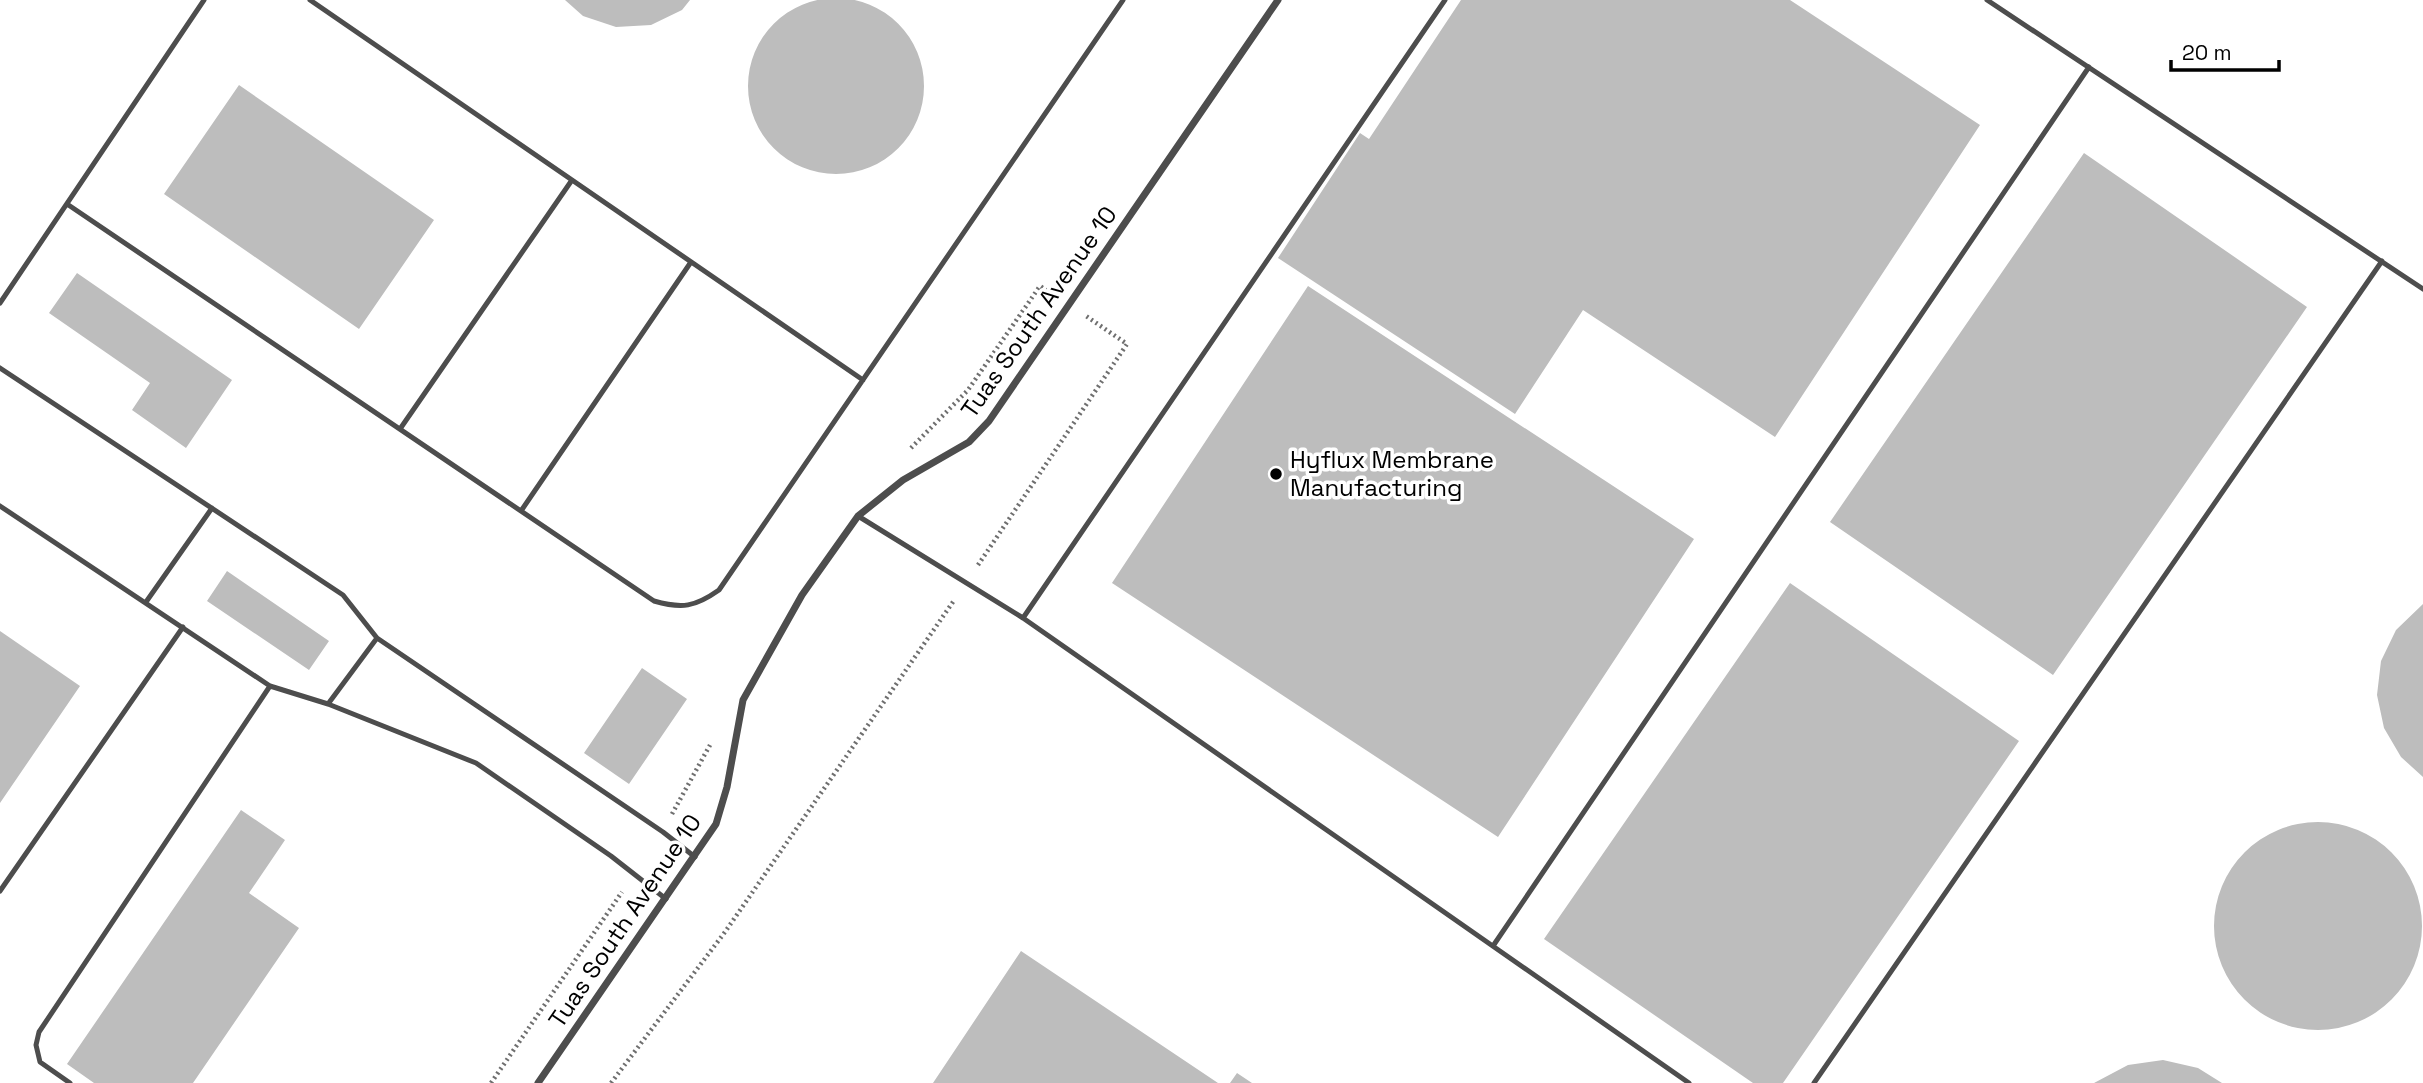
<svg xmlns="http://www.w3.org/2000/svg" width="2423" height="1083" font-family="'Space Grotesk',sans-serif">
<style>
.building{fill:#bdbdbd}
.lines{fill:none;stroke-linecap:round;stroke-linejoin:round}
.path{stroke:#6f6f6f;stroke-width:4.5;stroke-dasharray:2 3.5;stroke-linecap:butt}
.service{stroke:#4d4d4d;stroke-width:5}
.minor{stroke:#4d4d4d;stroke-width:7}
.poi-dot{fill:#000;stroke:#fff;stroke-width:2.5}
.labels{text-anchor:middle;stroke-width:7;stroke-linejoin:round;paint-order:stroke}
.street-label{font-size:24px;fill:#000;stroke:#fff}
.poi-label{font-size:24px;fill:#000;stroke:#fff;text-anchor:start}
</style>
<rect width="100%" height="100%" fill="#fff"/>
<path class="building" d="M748 86a88 88 0 1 1 176 0a88 88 0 1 1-176 0Z
M565,0H690L682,10L651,25L616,27L583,16Z
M1461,0H1790L1980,125L1775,437L1583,310L1515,414L1278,258L1360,133L1369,139Z
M239,85L434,220L359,329L164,194Z
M2084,153L2307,307L2053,675L1830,522Z
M77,273L232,380L186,448L132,410L150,383L49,313Z
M1308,286L1694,539L1498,837L1112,583Z
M227,571L329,641L309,670L207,601Z
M1790,583L2019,741L1783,1083H1753L1544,939Z
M2423,604V777L2401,757L2384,728L2377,695L2381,661L2396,630Z
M0,631L80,686L0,803Z
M642,668L687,699L629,784L584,753Z
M241,810L285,840L249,893L299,928L193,1083H94L67,1064Z
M2214 926a104 104 0 1 1 208 0a104 104 0 1 1-208 0Z
M1021,951L1218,1083H933Z
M2163,1060L2198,1068L2222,1083H2094L2128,1065Z
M1237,1073L1252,1083H1230Z"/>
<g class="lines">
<path class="path" d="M911,448L968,390L1040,286L1052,294
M978,565L1127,344L1086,316
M672,814L710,745
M491,1083L622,892
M611,1083L725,932L955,599"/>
<path class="service" d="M310,0L863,380
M1987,0L2423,289
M67,204L654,601C682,609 695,607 719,590L1123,0
M0,303L204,0
M0,368L343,595L377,638L663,832L695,857
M400,429L572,180
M0,506L270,686L328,704L476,763L611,856L666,899
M521,511L691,262
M858,516L1023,618L1689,1083
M146,602L212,508
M1023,618L1445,0
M328,704L377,638
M0,891L183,627
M1493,946L2089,67
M70,1083L40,1062L36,1045L39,1032L270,686
M1814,1083L2382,261"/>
<path class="minor" d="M538,1083L716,824L727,787L743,700L802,595L858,516L903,480L969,442L989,421L1278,0"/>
</g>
<circle class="poi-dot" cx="1276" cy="474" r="7"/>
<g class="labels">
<g class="street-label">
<text transform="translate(1039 312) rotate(-55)" y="8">Tuas South Avenue 10</text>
<text transform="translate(625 921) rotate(-56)" y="8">Tuas South Avenue 10</text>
</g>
<g class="poi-label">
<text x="1290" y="468">Hyflux Membrane<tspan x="1290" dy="28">Manufacturing</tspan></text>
</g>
</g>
<path d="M2171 60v10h108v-10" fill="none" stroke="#000000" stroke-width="3.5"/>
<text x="2182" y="60" font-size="21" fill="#000000" stroke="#ffffff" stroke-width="5" paint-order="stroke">20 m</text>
</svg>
